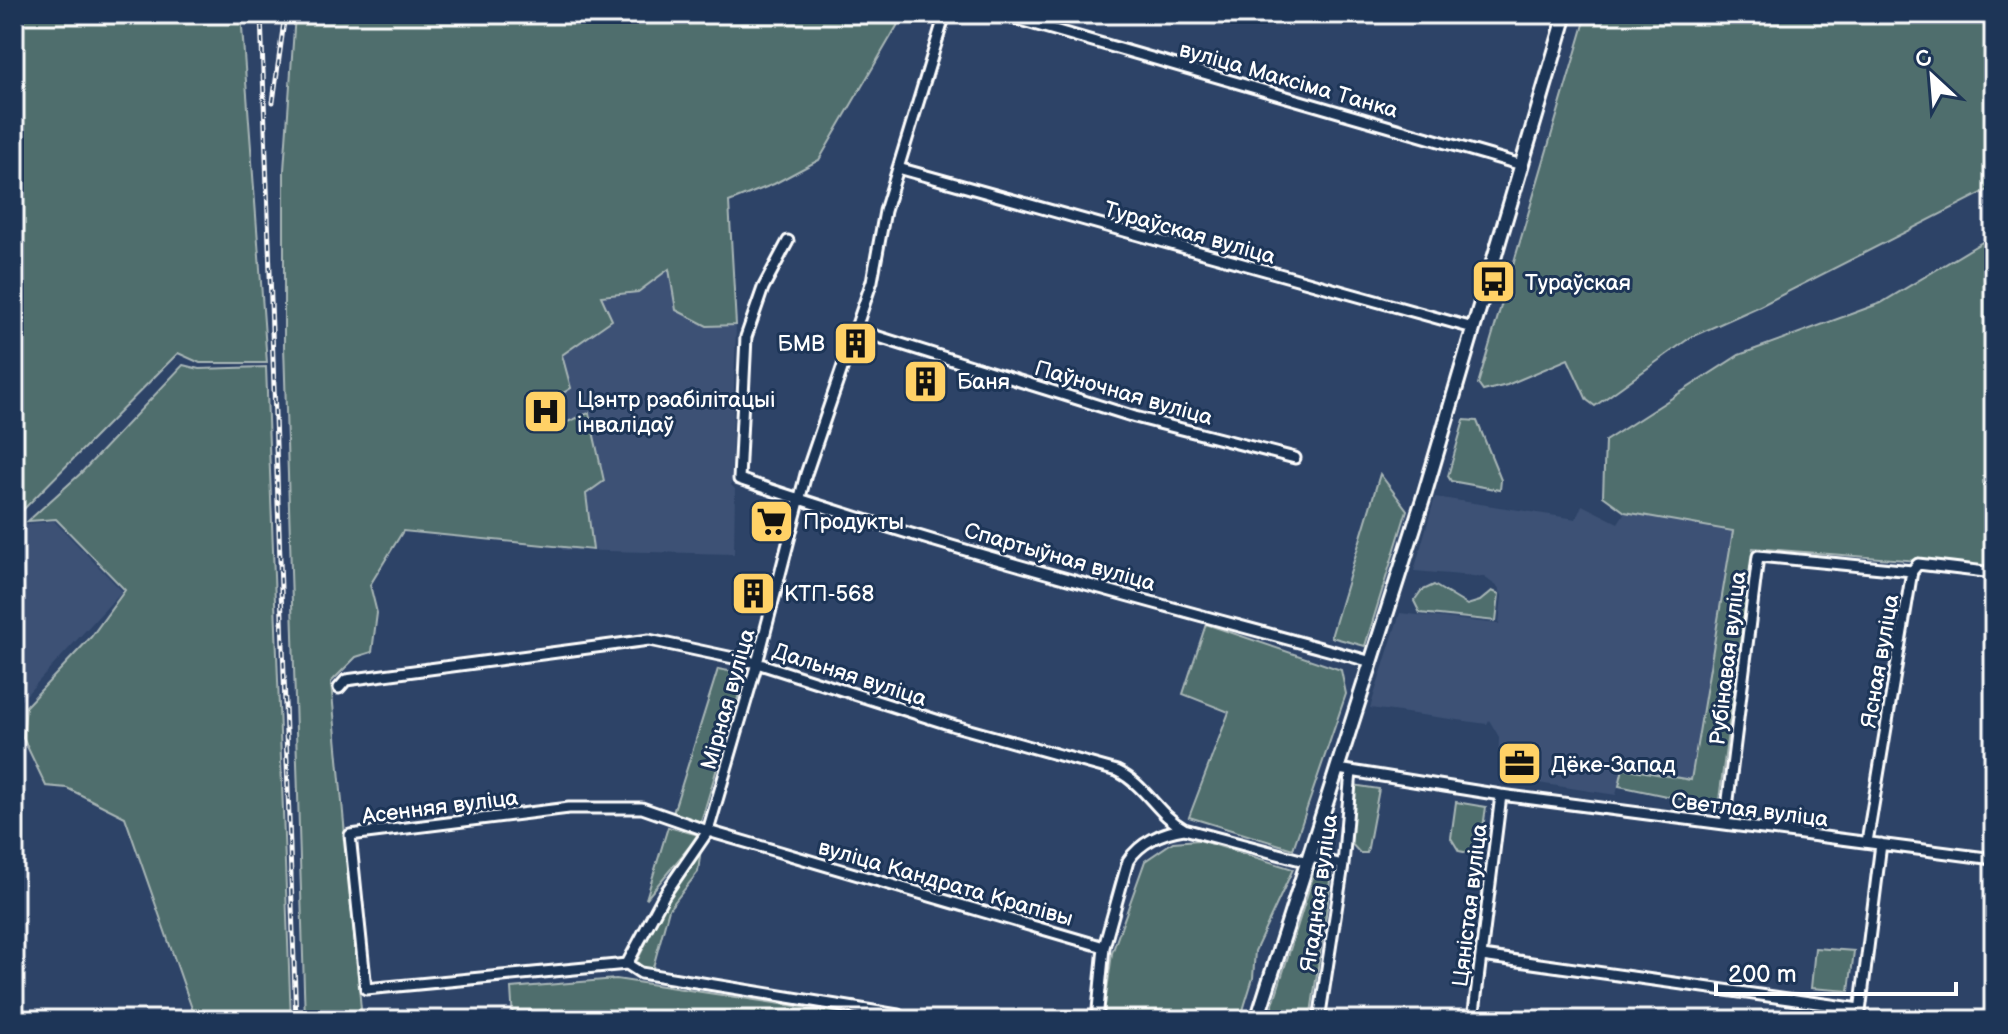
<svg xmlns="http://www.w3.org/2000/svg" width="2008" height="1034" font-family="'Balsamiq Sans',sans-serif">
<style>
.built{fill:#3c5175}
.green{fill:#506e6d;stroke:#a8b6b6;stroke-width:2}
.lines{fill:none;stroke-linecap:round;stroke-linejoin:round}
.street-casing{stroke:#fff;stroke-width:15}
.secondary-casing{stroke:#fff;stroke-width:18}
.street{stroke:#1d3557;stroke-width:9}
.secondary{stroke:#1d3557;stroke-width:12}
.rail-casing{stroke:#fff;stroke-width:5}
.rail{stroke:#1d3557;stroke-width:2;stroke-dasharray:6;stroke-linecap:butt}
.labels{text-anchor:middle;stroke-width:6;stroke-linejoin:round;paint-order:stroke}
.street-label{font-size:22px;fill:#fff;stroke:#1d3557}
.poi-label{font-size:22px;fill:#fff;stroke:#1d3557;text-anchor:start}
</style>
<rect width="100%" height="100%" fill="#2d4367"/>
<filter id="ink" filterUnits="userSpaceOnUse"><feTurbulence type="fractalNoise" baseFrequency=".0125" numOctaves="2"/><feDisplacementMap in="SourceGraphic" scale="16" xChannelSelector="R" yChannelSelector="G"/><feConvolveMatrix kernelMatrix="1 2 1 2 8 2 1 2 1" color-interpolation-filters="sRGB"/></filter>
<g filter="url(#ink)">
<path class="built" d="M729,201L736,325L731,485L735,489L734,554L563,550L332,338Z
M1435,497L1576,519L1582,505L1618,523L1625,512L1733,530L1691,781L1623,768L1616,795L1498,777L1499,737L1489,720L1487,724L1370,708L1400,613L1499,624L1502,596L1498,587L1484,577L1414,571Z
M54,521L122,591L14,708V535L25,524Z"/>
<path class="green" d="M14,14H241L267,363H200L178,353L14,519Z
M295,14H904L819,160L774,184L729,202L736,325L707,326L676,310L669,269L638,292L601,296L612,320L562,355L571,388L549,402L558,426L589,413L604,481L586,494L593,550L403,531L370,585L377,613L372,652L356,657L331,682L362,1020H305L284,346V170Z
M1587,14H1994V187L1760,306L1691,337L1595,406L1587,400L1568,359L1507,385L1483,391L1478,384Z
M1994,235V567L1753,548L1718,807L1619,786L1623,768L1691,780L1733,531L1625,512L1603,496L1605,441L1739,355L1881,303Z
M183,365L199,369L266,367L291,1020H196L125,817L67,788L46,786L23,738L26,706L91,637L125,590L56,519L28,521L80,474Z
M1464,420L1477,421L1501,480L1500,490L1451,481L1448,476Z
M1380,474L1407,510L1365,646L1331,637Z
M1434,585L1467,605L1480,601L1492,591L1499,594L1496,621L1420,613L1414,601L1421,591Z
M1206,624L1341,670L1346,694L1293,849L1189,817L1229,712L1183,694Z
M718,669L745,674L701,822L673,813Z
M1353,785L1379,789L1367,853H1360L1348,840Z
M1456,802L1486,807L1479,855L1459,851L1451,838Z
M668,827L699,835L646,899Z
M1199,840L1293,869L1255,951L1253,978L1240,1020H1103L1112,953L1145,861L1173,842Z
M701,848L698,872L669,909L652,971L642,969L637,961L671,892Z
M1316,867L1333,868L1310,1020H1268Z
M1815,948L1854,951L1849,991L1811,988Z
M616,979L861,1016L886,1020H513L511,988Z"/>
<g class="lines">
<defs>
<path id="street" d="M999,14L1522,165
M898,168L1473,328
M788,241L763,288L746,337L739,479C947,550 1161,604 1372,662
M853,329L1135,417L1295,458
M339,688L346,680L649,640L757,663L955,726L1117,771C1146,785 1157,814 1184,829
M1338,769L1501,795L1994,859
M1725,824L1758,556L1912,571
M1867,842L1912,571L1918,564L1994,573
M1310,857L1343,865
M1482,956L1860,1009
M627,964L366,989L350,835L569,808H642L708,831L1104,947
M627,964L664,895L708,831L757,663L806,474L872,281L885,211L945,14
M627,964L641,973L898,1015L899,1020
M1097,1020L1104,947L1128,861C1140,842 1163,832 1184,829L1308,862
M1319,1020L1343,865L1351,771
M1473,1020L1501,795
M1859,1020L1881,844"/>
<path id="secondary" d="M1257,1020L1424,496L1566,14"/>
</defs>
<use href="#street" class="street-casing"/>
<use href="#secondary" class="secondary-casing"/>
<use href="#street" class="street"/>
<use href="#secondary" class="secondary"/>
<defs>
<path id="rail" d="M261,14L296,1020
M273,102L285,14"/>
</defs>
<use href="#rail" class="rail-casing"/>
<use href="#rail" class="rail"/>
</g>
</g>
<defs>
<symbol id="bus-square" viewBox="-11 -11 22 22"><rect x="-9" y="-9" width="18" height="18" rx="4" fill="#ffd166" stroke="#1d3557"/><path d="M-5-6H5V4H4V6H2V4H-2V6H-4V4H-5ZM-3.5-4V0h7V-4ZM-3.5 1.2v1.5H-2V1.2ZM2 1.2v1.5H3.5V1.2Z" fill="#111"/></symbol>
<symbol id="building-square" viewBox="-11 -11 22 22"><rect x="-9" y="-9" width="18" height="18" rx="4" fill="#ffd166" stroke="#1d3557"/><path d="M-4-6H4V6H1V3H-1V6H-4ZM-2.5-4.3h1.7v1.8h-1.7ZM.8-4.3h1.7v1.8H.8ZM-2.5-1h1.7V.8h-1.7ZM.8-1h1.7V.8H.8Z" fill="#111"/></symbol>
<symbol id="hospital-square" viewBox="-11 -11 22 22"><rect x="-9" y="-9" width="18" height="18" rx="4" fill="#ffd166" stroke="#1d3557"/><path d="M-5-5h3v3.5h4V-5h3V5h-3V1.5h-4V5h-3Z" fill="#111"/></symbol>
<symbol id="supermarket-square" viewBox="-11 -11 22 22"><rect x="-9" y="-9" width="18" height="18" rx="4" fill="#ffd166" stroke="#1d3557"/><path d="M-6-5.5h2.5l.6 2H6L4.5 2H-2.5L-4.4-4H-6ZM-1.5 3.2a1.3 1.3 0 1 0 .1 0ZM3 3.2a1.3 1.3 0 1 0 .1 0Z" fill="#111"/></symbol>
<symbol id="office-square" viewBox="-11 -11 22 22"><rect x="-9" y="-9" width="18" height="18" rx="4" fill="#ffd166" stroke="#1d3557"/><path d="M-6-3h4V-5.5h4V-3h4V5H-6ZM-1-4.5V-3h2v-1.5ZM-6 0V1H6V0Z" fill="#111"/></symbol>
</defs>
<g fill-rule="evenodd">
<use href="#bus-square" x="1468" y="256" width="51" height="51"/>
<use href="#building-square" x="830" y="318" width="51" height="51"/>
<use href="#building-square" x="900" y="356" width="51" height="51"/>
<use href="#hospital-square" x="520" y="386" width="51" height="51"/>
<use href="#supermarket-square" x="746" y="496" width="51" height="51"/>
<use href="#building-square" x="728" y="568" width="51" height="51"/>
<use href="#office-square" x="1494" y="738" width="51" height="51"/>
</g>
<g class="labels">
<g class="street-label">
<text transform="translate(1289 79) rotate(16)" y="8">вуліца Максіма Танка</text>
<text transform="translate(1190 232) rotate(16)" y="8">Тураўская вуліца</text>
<text transform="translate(1124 392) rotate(16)" y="8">Паўночная вуліца</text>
<text transform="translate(1060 556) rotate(16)" y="8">Спартыўная вуліца</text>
<text transform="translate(1727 658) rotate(-83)" y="8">Рубінавая вуліца</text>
<text transform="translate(1879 661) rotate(-80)" y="8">Ясная вуліца</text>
<text transform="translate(850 674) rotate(18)" y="8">Дальняя вуліца</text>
<text transform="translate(727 699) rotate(-74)" y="8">Мірная вуліца</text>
<text transform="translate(440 806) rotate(-7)" y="8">Асенняя вуліца</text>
<text transform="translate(1750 809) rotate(7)" y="8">Светлая вуліца</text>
<text transform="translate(946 882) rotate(16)" y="8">вуліца Кандрата Крапівы</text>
<text transform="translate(1318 893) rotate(-82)" y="8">Ягадная вуліца</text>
<text transform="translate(1469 905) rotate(-83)" y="8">Цяністая вуліца</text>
</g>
<g class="poi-label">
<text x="1525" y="290">Тураўская</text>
<text x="825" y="351" text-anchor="end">БМВ</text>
<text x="957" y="389">Баня</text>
<text x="577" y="407">Цэнтр рэабілітацыі<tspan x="577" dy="25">інвалідаў</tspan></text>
<text x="803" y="529">Продукты</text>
<text x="784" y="601">КТП-568</text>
<text x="1551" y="772">Дёке-Запад</text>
</g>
</g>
<rect width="2008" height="1034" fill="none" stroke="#1d3557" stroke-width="48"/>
<rect x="24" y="24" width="1960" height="986" fill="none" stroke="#fff" stroke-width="3" filter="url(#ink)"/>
<g transform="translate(1932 76) rotate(334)" stroke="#1d3557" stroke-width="6" paint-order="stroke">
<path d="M0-6L14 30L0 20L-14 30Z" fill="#ffffff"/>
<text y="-12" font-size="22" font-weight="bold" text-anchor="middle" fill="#ffffff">С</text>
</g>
<path d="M1716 982v12h240v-12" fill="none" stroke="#ffffff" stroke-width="4"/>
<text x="1728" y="982" font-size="24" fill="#ffffff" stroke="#1d3557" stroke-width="6" paint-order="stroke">200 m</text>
</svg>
